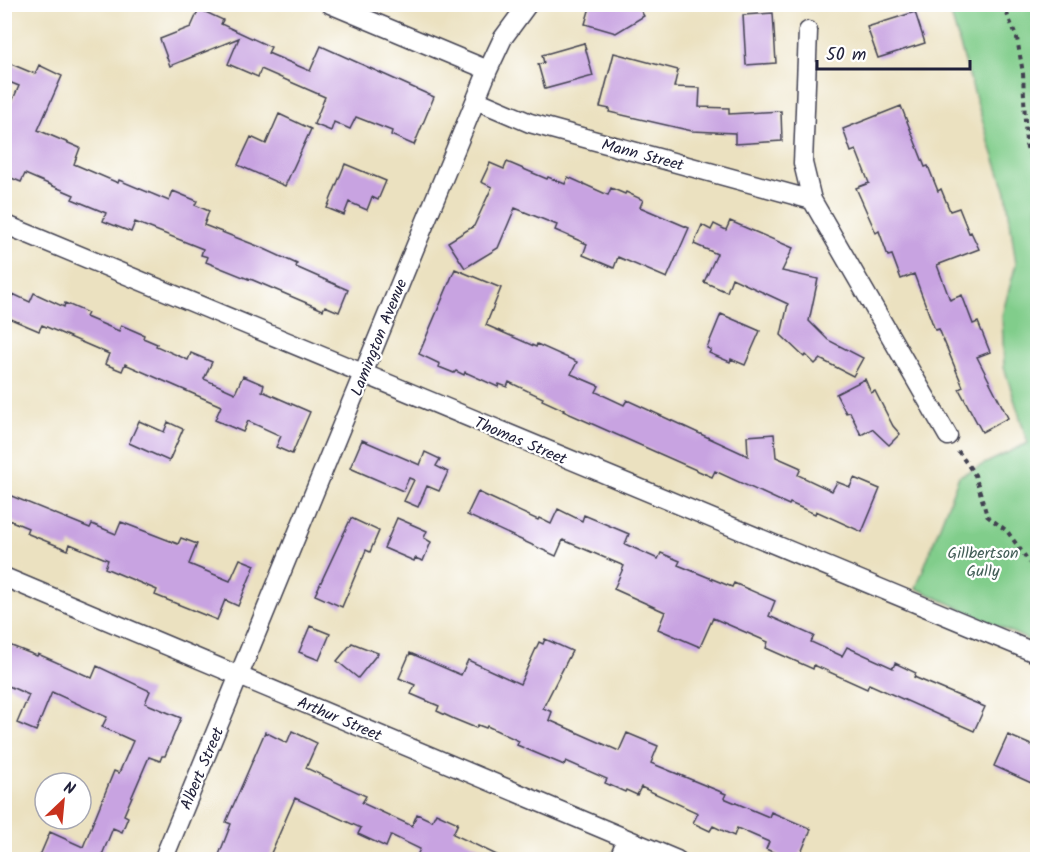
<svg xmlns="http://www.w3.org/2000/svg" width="1042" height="864" font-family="Kalam,sans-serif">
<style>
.green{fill:#81cd8b;stroke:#527863;stroke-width:1.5}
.building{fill:#c8a3e1}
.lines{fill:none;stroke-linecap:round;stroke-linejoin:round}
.minor-casing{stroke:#403f4f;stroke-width:21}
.path{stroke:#403f4f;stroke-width:4;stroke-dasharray:4.5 4.5;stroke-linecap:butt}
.minor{stroke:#fff;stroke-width:18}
.labels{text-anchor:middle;stroke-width:4.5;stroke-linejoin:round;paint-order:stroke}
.street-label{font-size:16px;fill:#22223b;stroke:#fff}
.park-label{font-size:16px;fill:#435e57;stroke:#fff}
</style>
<rect width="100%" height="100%" fill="#fff"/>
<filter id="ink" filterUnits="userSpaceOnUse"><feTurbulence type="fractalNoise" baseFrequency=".0167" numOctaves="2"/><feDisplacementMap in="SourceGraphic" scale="12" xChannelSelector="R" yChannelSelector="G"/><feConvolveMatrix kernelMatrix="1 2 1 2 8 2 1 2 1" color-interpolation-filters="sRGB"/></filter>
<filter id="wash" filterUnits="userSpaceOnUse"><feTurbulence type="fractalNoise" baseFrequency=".008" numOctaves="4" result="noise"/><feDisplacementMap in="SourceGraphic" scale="24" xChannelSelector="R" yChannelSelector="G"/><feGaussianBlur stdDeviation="1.35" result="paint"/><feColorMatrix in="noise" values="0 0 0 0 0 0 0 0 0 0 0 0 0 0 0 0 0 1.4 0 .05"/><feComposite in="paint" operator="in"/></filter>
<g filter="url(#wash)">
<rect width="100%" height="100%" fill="#ebe1c0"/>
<path class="green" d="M948,5H1037V644L916,588L959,476L1028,443L1004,367L1002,315L1016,264L1006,192L988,139Z"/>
<g id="blocks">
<path class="building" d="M591,4H637L644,16L616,33L585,24Z
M199,9L223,20L221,24L271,47L268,53L310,71L321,46L434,97L414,145L391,135L392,131L356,117L350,129L334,122L331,131L314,124L325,97L261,69L258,77L228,64L239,38L170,66L160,39L191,27Z
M915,12L925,43L878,58L867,27Z
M773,13L776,63L746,65L743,15Z
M584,43L593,76L545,89L538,64L544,63L542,55Z
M614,53L678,70L674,87L700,88L699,107L729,108V114L781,111L782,141L735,144V133L692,131L609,112L610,109L600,107Z
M4,61L35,74L39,65L62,76L38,130L80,148L74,164L118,183L119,180L169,201L173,191L197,201L195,205L209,211L204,225L260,247L297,264L296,267L348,290L339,312L325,306L323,310L248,278V279L206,262L208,257L201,255L203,249L135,222L131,232L103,221L106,213L72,199L74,195L25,174L21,182L4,175V129L10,117L6,115L19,86L4,80Z
M901,106L925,167L928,166L938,191L941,189L950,211L959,208L969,233L971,232L979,249L937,265L950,300L962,295L973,324L978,322L990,352L977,357L1008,418L982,432L959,389L963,387L939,329L935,330L914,274L901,279L892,255L888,256L879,231L876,233L856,188L869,183L856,150L851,152L843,129Z
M279,114L311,129L285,186L238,165L251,137L266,144Z
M507,162L547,179L548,177L565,184L568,177L608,195L611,188L625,194L626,192L643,200L640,207L689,228L667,278L618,257L614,268L583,255L587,244L555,230L557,225L515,208L498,248L465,268L448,242L474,226L492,187L481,182L490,163L504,169Z
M345,164L386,181L378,200L372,197L367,210L349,202L344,215L327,208Z
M730,221L793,248L782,271L818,279L809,321L828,340L863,358L853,376L820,359L815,364L806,355L804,357L781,335L788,304L732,278L727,292L704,282L717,254L694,244L702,225L711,230L714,224L726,230Z
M455,269L501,288L486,325L536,347L537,344L577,362L571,374L599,386L596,392L624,405L627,400L748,456L747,436L774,434L776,457L801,468L798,475L832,491L837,482L850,487L854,478L880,489L862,532L816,511L815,514L790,503L789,505L715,471L712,477L563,411L564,410L542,400L543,398L509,382L507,387L499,384L498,387L465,372L464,375L456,371L454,373L439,367L440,364L419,354Z
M34,293L64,307L65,303L88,313L86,317L119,331L121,325L144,335L143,338L157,344L156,346L188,360L191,353L212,362L204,379L235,393L243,376L264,385L262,391L310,412L292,454L276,447L281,436L248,421L243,432L215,420L221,406L125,364L122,371L105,364L109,354L42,325L39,331L4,316L13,294L30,302Z
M721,314L760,331L745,365L731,359L730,362L709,353L711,350L707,348Z
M865,379L871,393L875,391L893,426L900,434L889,445L872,429L861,435L850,412L846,413L836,394Z
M139,421L164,432L168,422L183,429L169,461L129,443Z
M362,440L420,465L425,452L440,459L436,466L448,472L439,491L427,486L418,507L404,501L414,480L409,478L403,491L350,468Z
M478,492L538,520L539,518L551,524L558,509L582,521L584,515L629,534L625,544L658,559L661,553L680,561L678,565L732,587L734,583L775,601L769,616L814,636L811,642L842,656L847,647L893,668L895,663L916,673L914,677L985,707L974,731L869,684L867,689L814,665L813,669L766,648L768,642L713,618L700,647L658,629L665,612L614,589L624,566L563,540L556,556L467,515Z
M4,493L90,528L92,524L116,534L121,522L178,544L181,538L197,544L189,564L230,581L240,559L255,565L238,606L225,600L217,620L155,595L157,590L105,568L108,560L70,544L68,550L26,533L28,528L4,518Z
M351,518L379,531L370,552L366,550L342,607L315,595Z
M397,518L427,531L424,538L431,542L423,561L415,558L414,561L384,548Z
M310,626L330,634L319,660L299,652Z
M545,639L572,651L543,708L552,712L549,720L619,751L627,733L658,746L651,763L726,794L724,798L769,817L771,812L811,829L798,860H790L766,849L769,842L737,828L734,836L713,826L710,831L693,823L698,813L641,787L637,795L626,790L625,792L605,783L607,779L566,761L564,765L517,745L519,741L487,726L486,728L478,725L476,728L454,719L437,711L439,706L411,694L415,685L399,678L410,653L461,675L468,660L520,684L539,642L543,644Z
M4,643L37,656L38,654L92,678L97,666L150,691L145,703L181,718L165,756H162L160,761L149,757L124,815L128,817L122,832L113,828L102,855L113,860H38L50,832L83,847L114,771L119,773L133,741L102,727L107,717L52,692L36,731L17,723L29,695L4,684Z
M352,643L378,653L358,678L337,661Z
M292,731L317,743L306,768L366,796L362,803L412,826L417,814L432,821L436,813L458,823L453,834L507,860H415L420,849L391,835L386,847L358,834L361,828L295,798L268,860H217L231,824L226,822L265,732L287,743Z
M1008,735L1038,748V786L994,766Z"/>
</g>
</g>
<g filter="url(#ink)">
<use href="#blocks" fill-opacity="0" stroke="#403f4f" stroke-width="1.5"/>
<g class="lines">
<defs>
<path id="minor" d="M330,4L488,70
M476,100L530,123L812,200L803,163L808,31
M812,200L948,436
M4,224L1038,654
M4,577L677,860
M163,860L488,70L503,38L528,4
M618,860L627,839"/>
</defs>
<use href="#minor" class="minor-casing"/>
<path class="path" d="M1003,4L1017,38L1023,73L1026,145L1038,174
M958,451L975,475L987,516L1007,531L1038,574"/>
<use href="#minor" class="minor"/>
</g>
</g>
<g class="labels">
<g class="street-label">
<text transform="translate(643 154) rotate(15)" y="6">Mann Street</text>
<text transform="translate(378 337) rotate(-68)" y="6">Lamington Avenue</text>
<text transform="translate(521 440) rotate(23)" y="6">Thomas Street</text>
<text transform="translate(340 718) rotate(23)" y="6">Arthur Street</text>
<text transform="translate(201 768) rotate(-67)" y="6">Albert Street</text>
</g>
<g class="park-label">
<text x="983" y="558">Gillbertson<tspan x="983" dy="18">Gully</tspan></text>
</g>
</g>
<rect width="1042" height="864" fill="none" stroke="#fff" stroke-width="24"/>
<g transform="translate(63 801) rotate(26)"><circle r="28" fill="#ffffff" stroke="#a7a7b1" stroke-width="1.5"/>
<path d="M0-4.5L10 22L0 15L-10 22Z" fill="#c8321e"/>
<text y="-9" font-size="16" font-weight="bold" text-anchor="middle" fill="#22223b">N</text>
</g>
<path d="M817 60v9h153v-9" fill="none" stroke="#22223b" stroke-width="3"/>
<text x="826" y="60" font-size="18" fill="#22223b" stroke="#ffffff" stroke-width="4.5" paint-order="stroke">50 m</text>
</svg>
